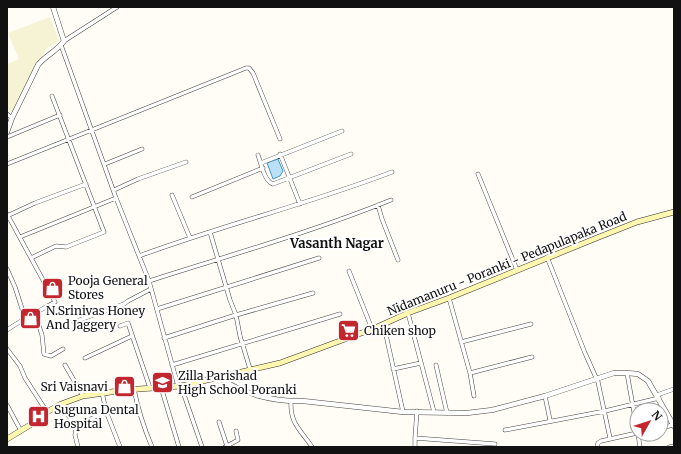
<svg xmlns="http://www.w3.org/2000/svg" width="681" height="454" font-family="Merriweather,serif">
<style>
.farmland{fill:#f6f3d4}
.water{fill:#b9e0f7;stroke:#3f96cf}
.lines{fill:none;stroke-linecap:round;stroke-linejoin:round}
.minor-casing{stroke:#444;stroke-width:4.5}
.tertiary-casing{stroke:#444;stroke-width:5.5}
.secondary-casing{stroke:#333;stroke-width:6}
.minor{stroke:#fff;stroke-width:3.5}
.tertiary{stroke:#fff;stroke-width:4.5}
.secondary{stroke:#fff6b0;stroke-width:5}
.labels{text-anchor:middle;stroke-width:4;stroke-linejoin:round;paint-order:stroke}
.street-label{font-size:12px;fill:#111;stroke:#fff}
.poi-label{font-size:12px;fill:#111;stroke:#fff;text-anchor:start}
.neighbourhood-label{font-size:13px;font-weight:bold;fill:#111;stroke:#fff}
</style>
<rect width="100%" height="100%" fill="#fffdf5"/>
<path class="farmland" d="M50,17L59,41L47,48L28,81L13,112H10L7,107V64L19,59L8,33Z"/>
<path class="water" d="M278,159L283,171L280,176L273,179L267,163Z"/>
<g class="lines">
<defs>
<path id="minor" d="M64,41L117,7
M61,45L116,198L149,281L178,386
M7,114L12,118
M7,137L60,115
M280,154L300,204
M258,155C261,163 264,181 273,184L351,154
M261,163L342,131
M7,164L246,68H249L253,73L280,139
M105,164L142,149
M478,174L517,270
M114,190L138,179L186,162
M172,195L190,238
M192,197L263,168
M378,205L382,219L398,260
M7,214L55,302C39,311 23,319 7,330
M7,216L35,203L86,184
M210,232L230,300L236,315L240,336L250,369
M20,237L116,198
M139,256C222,225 309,204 392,172
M547,257L585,353L598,382L610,438
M31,258L56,246L66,247L104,232L52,96
M7,269L15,287L25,318
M349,271L372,329
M149,281C230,255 312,232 391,200
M449,298L470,373L474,396
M157,309L319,258
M408,313L434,412
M35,314L42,335L44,354L51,356L63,349
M74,322L124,304L128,301L151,289
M120,326L128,323L150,388
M386,335L403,412
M164,338L236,315L313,293
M461,342L531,324
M7,349L20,366L25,378L47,412
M85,358L132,336
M65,365L83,396
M172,365L340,314
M436,365L447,413
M393,369L421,363
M470,373L532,357
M627,373L637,429
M181,386L202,447
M161,387L179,447
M134,389C138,410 144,428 152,447
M102,392L106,411L120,447
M657,395L674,389
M545,396L550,420
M291,402C290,424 301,430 312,447
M61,404L76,427L75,435L78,447
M7,405L21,431
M417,411L415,438L495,444
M219,422L227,446
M76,427L106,411
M661,428L673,425
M505,430L605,411L659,398
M638,434L640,447
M225,447L238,440L236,431
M415,447V438
M597,447L598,443L601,441L637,433
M669,447L674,446"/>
<path id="tertiary" d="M7,132L12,118L38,65C45,56 57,51 64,41L53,7
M218,377C243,394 274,402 303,401L403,412L467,413L492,410L545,396L614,373H627L638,374L648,381L674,426"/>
<path id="secondary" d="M7,439L35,422L47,412L61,404L83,396L125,390L181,386L280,363L375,328L408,313L449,298L594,239L637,222L674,212"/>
</defs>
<use href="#minor" class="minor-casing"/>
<use href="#tertiary" class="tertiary-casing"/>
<use href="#secondary" class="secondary-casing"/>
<use href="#minor" class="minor"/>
<use href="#tertiary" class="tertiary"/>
<use href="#secondary" class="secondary"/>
</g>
<defs>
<symbol id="shop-square" viewBox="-11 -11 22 22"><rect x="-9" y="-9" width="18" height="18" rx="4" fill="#c4262e" stroke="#fff"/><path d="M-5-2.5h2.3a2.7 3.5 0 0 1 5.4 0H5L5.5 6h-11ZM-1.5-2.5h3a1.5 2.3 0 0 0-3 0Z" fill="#fff"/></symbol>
<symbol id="supermarket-square" viewBox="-11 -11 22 22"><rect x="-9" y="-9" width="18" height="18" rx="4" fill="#c4262e" stroke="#fff"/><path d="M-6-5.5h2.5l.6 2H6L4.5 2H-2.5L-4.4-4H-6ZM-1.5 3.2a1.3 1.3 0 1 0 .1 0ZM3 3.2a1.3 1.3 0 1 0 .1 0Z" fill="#fff"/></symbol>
<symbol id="school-square" viewBox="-11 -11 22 22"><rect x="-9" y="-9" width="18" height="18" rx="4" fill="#c4262e" stroke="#fff"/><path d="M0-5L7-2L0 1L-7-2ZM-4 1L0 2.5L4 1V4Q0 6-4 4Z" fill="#fff"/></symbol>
<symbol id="hospital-square" viewBox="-11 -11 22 22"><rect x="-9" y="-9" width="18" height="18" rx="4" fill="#c4262e" stroke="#fff"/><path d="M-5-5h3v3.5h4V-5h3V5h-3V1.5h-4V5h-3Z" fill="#fff"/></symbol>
</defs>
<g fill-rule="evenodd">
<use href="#shop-square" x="40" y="276" width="25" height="25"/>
<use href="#shop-square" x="18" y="306" width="25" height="25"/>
<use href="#supermarket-square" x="336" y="318" width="25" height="25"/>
<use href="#school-square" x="150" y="370" width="25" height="25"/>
<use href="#shop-square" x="112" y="374" width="25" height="25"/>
<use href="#hospital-square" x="26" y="404" width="25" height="25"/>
</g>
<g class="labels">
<g class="street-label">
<text transform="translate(507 264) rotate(-22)" y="4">Nidamanuru - Poranki - Pedapulapaka Road</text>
</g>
<g class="poi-label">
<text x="68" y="285">Pooja General<tspan x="68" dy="14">Stores</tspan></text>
<text x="46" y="315">N.Srinivas Honey<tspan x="46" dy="14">And Jaggery</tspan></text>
<text x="364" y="335">Chiken shop</text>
<text x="178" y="380">Zilla Parishad<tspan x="178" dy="14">High School Poranki</tspan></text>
<text x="108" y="391" text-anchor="end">Sri Vaisnavi</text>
<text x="54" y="414">Suguna Dental<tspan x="54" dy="14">Hospital</tspan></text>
</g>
<g class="neighbourhood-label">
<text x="337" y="248">Vasanth Nagar</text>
</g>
</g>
<rect width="681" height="454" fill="none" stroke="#111111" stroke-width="16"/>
<g transform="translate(649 422) rotate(51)"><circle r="19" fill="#ffffff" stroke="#a0a0a0"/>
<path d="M0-3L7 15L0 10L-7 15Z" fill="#c4262e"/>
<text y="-6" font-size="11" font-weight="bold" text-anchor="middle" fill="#111111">N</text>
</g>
</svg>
